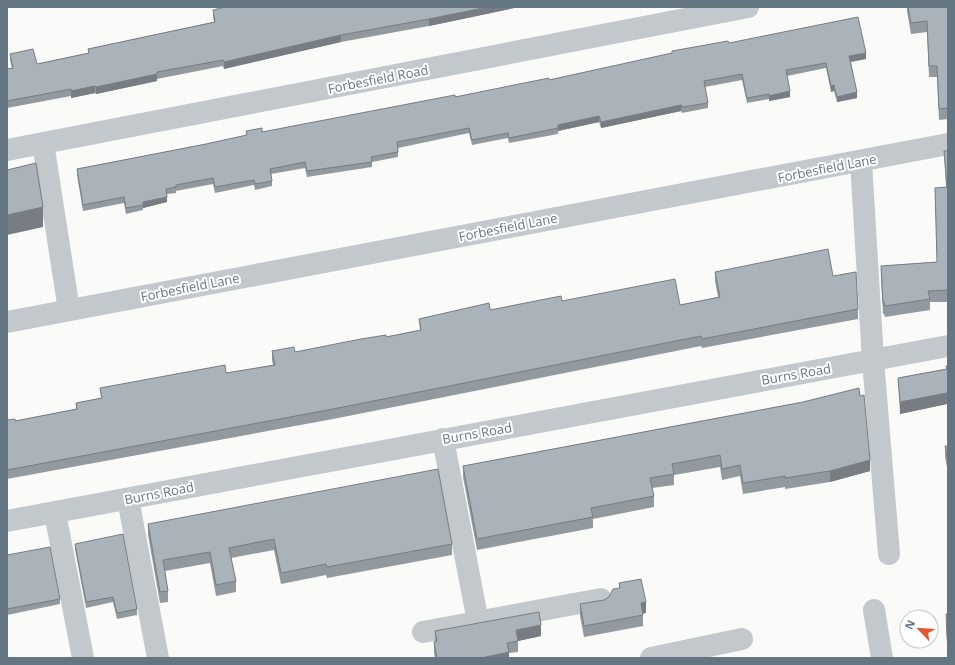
<svg xmlns="http://www.w3.org/2000/svg" width="955" height="665" font-family="'Open Sans',sans-serif">
<style>
.lines{fill:none;stroke-linecap:round;stroke-linejoin:round}
.minor{stroke:#c3c8cc;stroke-width:22}
.wall{fill:#929a9f}
.shaded-wall{fill:#777d82}
.building{fill:#aab3b9;stroke:#777d82}
.labels{text-anchor:middle;stroke-width:4;stroke-linejoin:round;paint-order:stroke}
.street-label{font-size:13px;fill:#657683;stroke:#fff}
</style>
<rect width="100%" height="100%" fill="#fafaf8"/>
<g class="lines">
<path class="minor" d="M43,143L69,310
M7,150L748,7
M861,162L873,360L889,554
M7,322L948,144
M443,439L478,622
M128,499L158,658
M55,513L83,658
M7,521L948,346
M874,610L882,658
M423,632L601,599
M651,658L742,639"/>
</g>
<path class="wall" d="M519,7L429,26L341,42L224,69L223,66L157,79V81L96,94L95,93L71,98V96L7,108V69L12,68L10,60V54L37,64L88,53V49L214,22L213,16V10Z
M907,7H948V119L939,120L937,77H929L927,32L911,34L907,11Z
M729,43L866,59L851,62L857,98L837,102L834,91L831,92L826,68L787,76L790,97L769,101V99L747,103L742,80L705,87L708,103V108L682,113L681,111L601,128L599,122L558,131V134L509,143L508,138L472,145L469,133L398,148V157L372,162V167L307,177L305,168L271,174L272,181V186L255,190L254,185L215,193L213,184L176,191V193L167,194V202L143,208V210L126,214L124,203L83,211L77,175V169L206,144L246,135V131L262,132L549,80Z
M944,151H948V302H930V310L885,317L884,314H883L881,277V266L937,262L935,188L946,187Z
M715,272L833,276L858,309V319L702,348L701,346L333,419L7,479V420L15,421L76,409V403L101,398L100,388L226,373L273,365L272,360V351L295,352L386,337L420,330L419,319L562,301L680,305L718,297L715,281Z
M946,366H948V411L947,404L900,414L898,378L946,369Z
M803,402L870,471L830,482L785,489V487L743,494L740,476L722,480L720,467L674,475V485L652,488L654,496V507L593,519V528L477,550L463,477V466Z
M945,446H948V472L945,457Z
M148,524L452,544V555L327,578L326,575L281,584L274,550L231,558L236,581V592L216,596L210,563L165,571L168,591V602L160,603L148,535Z
M75,544L137,609V615L117,619L113,602L86,608L75,549Z
M7,555L60,599V604L7,615Z
M619,583L646,613H643V626L584,637L580,616V604L604,600L609,597L619,588Z
M946,614H948V658L946,625Z
M435,631L541,636L518,641V652L509,653V658H435L434,653V642H435Z"/>
<path class="shaded-wall" d="M488,7H519L429,26V19Z
M341,35V42L224,69V62Z
M866,53V59L849,62V56Z
M157,74V81L96,94V87Z
M834,85V91L831,92V86Z
M95,86V93L71,98V91Z
M790,91V97L769,101V96Z
M857,92V98L837,102V97Z
M681,105V111L601,128V122Z
M599,116V122L558,131V125Z
M167,197V202L143,208V202Z
M43,207V227L7,235V215Z
M947,393V404L900,414V402Z
M870,460V471L830,482V471Z
M646,602V613L641,614V603Z
M541,625V636L518,641L516,630Z
M509,652V658H481Z"/>
<path class="building" d="M225,7H488L429,19L341,35L224,62L223,60L157,72V74L96,87L95,86L71,91V89L7,101V69L13,68L10,54L33,49L37,64L89,53L88,49L215,22L213,10Z
M908,7H948V108L939,109L937,66H929L927,21L911,23Z
M858,17L866,53L849,56L857,92L837,97L834,85L831,86L826,63L786,70L790,91L769,96V94L747,98L742,74L704,81L708,103L682,107L681,105L601,122L599,116L558,125V128L509,138L508,133L472,140L469,128L397,142L398,152L371,157L372,162L307,171L305,162L270,169L272,181L255,184L254,180L215,187L213,178L176,185V187L166,189L167,197L143,202V205L126,208L124,197L83,205L77,169L206,144L247,135L246,131L262,128V132L455,95V97L549,78V80L672,53V51L728,41L729,43Z
M944,151H948V290L928,291L930,299L885,306L884,302L883,303L881,266L937,262L935,188L947,187Z
M36,163L43,207L7,215V170Z
M828,249L833,276L856,272L858,309L702,339L701,336L333,409L7,470V420L15,419V421L77,409L76,403L102,398L100,388L225,365L226,373L275,365L272,351L294,347L295,352L361,339L386,335V337L421,330L419,319L489,303L490,310L561,296L562,301L675,279L680,305L720,297L715,272Z
M946,366H948V400L947,393L900,402L898,378L947,369Z
M859,388L860,396L864,395L870,460L830,471L785,478V476L743,483L740,465L722,469L720,455L672,464L674,474L650,478L654,496L591,508L593,517L477,539L463,466L803,402Z
M945,446H948V460Z
M438,469L452,544L327,567L326,564L281,573L274,539L229,548L236,581L216,585L210,552L163,560L168,591L160,592L148,524Z
M123,534L137,609L117,613L113,597L86,602L75,544Z
M50,547L60,599L7,609V555Z
M641,579L646,602L641,603L643,615L584,626L580,604L604,600L609,597L613,589L620,588L619,583Z
M539,612L541,625L516,630L518,641L507,643L509,652L481,658H437L434,642L437,641L435,631Z
M946,614H948V653Z"/>
<g class="labels">
<g class="street-label">
<text transform="translate(378 79) rotate(-11)" y="5">Forbesfield Road</text>
<text transform="translate(827 168) rotate(-11)" y="5">Forbesfield Lane</text>
<text transform="translate(508 227) rotate(-11)" y="5">Forbesfield Lane</text>
<text transform="translate(190 287) rotate(-11)" y="5">Forbesfield Lane</text>
<text transform="translate(796 374) rotate(-10)" y="5">Burns Road</text>
<text transform="translate(477 433) rotate(-10)" y="5">Burns Road</text>
<text transform="translate(159 493) rotate(-11)" y="5">Burns Road</text>
</g>
</g>
<rect width="955" height="665" fill="none" stroke="#657683" stroke-width="16"/>
<g transform="translate(919 629) rotate(295)"><circle r="19" fill="#ffffff" stroke="#c1c8cd"/>
<path d="M0-3L7 15L0 10L-7 15Z" fill="#e4572e"/>
<text y="-6" font-size="11" font-weight="bold" text-anchor="middle" fill="#657683">N</text>
</g>
</svg>
